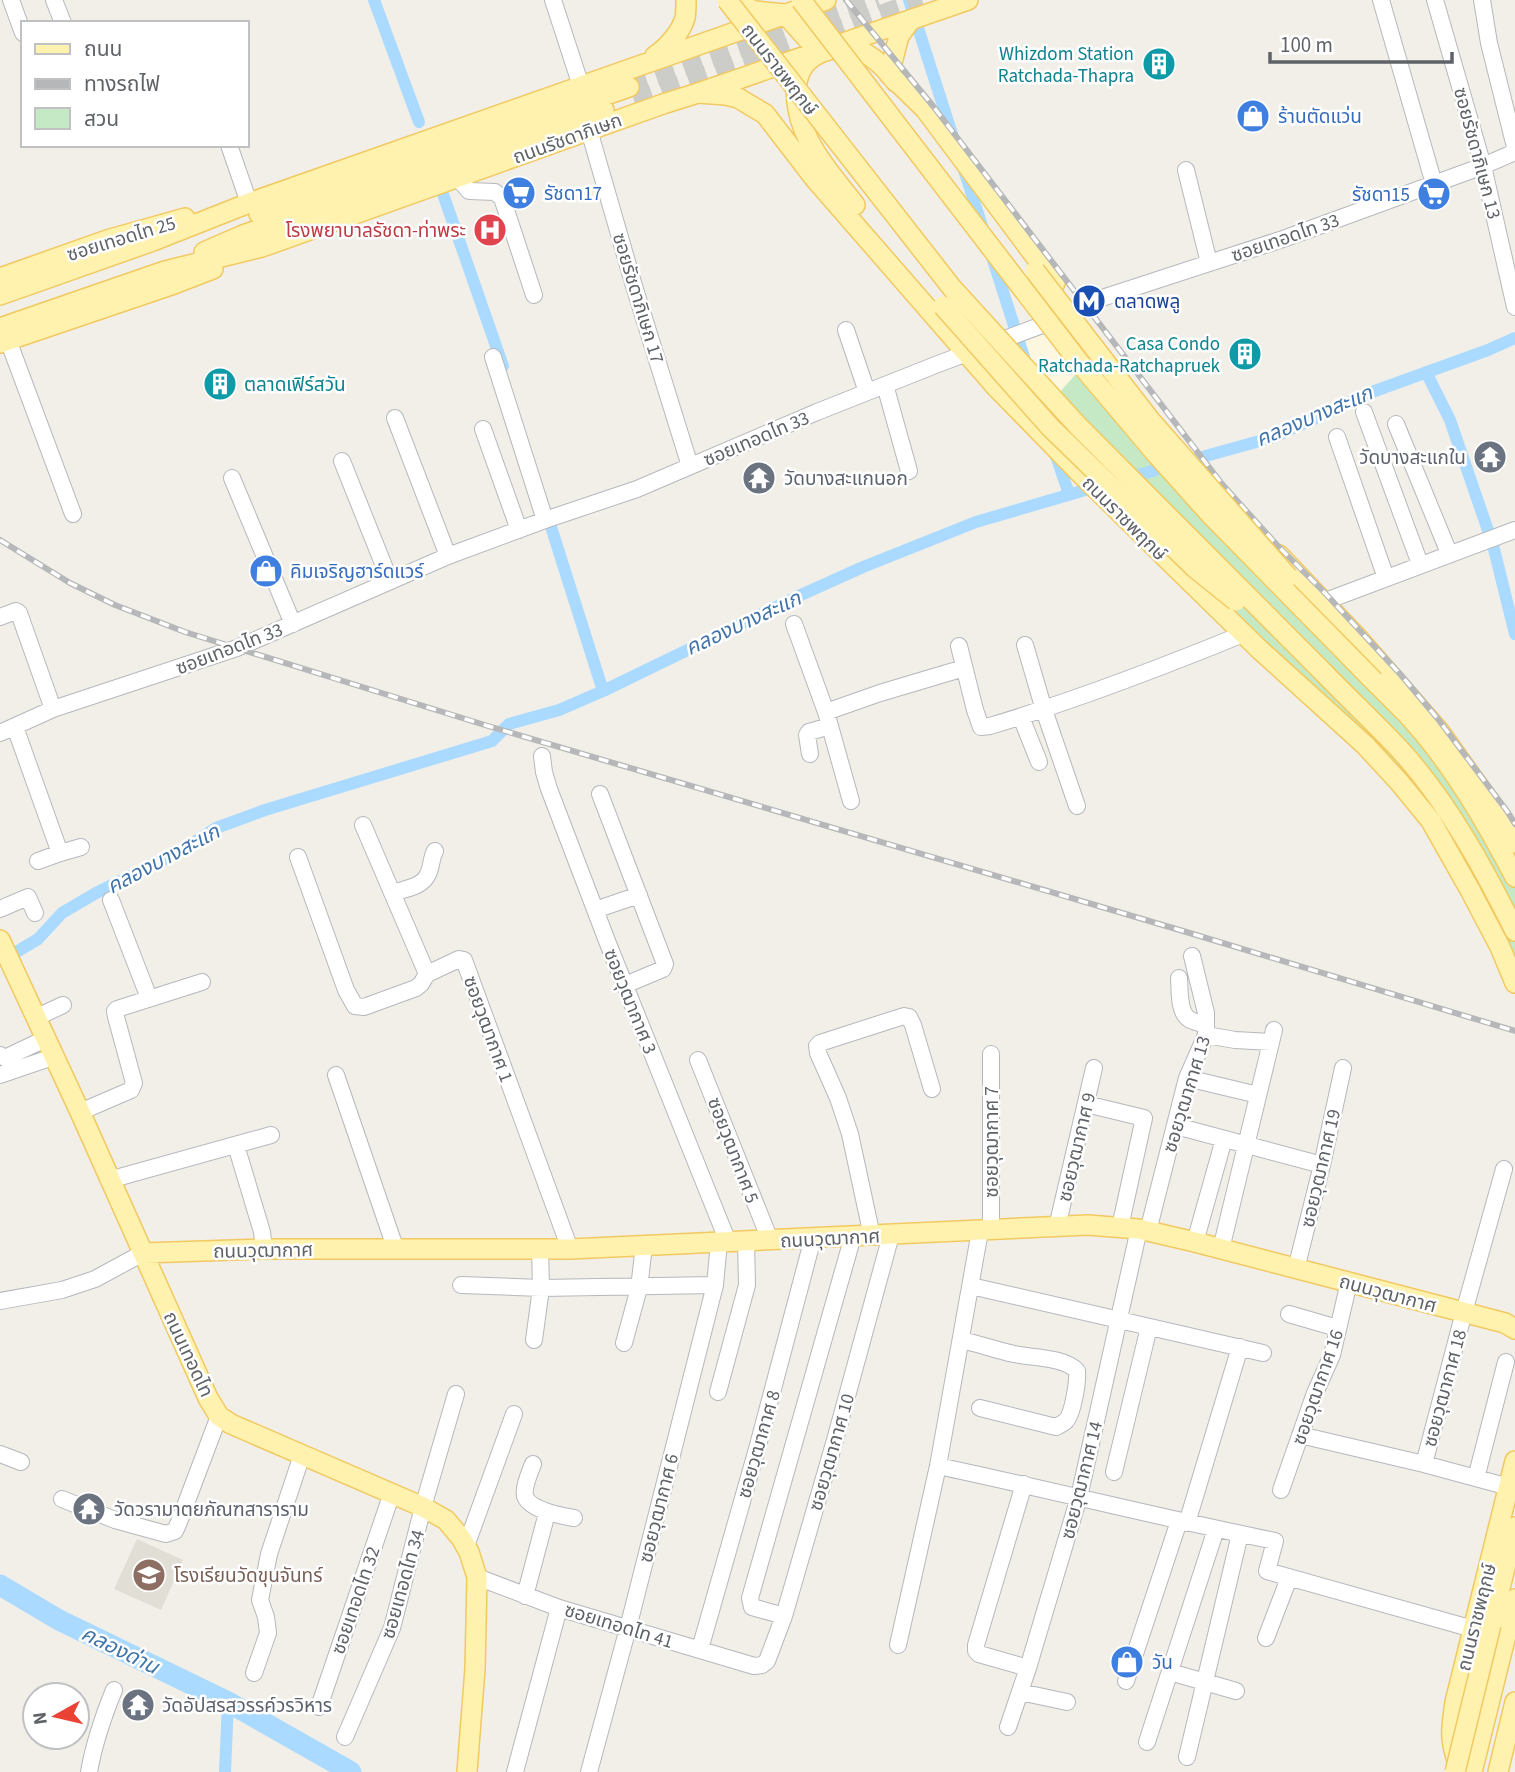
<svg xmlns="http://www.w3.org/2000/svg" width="1515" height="1772" font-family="'Source Sans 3','Noto Sans Thai',sans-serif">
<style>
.commercial{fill:#fef7e0}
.education{fill:#e1ded6}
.green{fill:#c5e8c5}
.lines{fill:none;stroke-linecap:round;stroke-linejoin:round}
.canal{stroke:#aadaff;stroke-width:12}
.river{stroke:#aadaff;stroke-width:21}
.major-tunnel{stroke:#ccccc8;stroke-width:19;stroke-dasharray:19 10;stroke-linecap:butt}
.minor-casing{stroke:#b5b8bc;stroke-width:18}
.major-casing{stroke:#f2c960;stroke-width:22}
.minor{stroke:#fff;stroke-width:16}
.major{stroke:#fff2af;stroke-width:19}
.rail-casing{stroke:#b6b7b8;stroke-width:6}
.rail{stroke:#fff;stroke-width:3.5;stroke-dasharray:10;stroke-linecap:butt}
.major-bridge-casing{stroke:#f2c960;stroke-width:22;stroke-linecap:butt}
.major-bridge{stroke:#fff2af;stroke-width:19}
.labels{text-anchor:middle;stroke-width:5;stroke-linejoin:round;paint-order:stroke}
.culture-label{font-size:19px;fill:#0d838f;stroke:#fff;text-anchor:end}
.street-label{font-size:19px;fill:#5f6368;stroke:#fff}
.shop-label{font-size:19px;fill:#366cbe;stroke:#fff;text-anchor:start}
.health-label{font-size:19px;fill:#be3a42;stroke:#fff;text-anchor:end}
.transit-label{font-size:19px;fill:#164399;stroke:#fff;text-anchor:start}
.worship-label{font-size:19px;fill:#5b616d;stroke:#fff;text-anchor:start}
.education-label{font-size:19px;fill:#785e54;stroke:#fff;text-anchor:start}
.water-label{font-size:21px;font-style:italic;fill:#4174aa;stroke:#fff}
</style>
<rect width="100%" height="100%" fill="#f1efe8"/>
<path class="commercial" d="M1078,319L1151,415L1035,420L982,359Z"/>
<path class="education" d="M137,1539L183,1560L161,1610L114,1589Z"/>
<path class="green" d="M1075,375L1139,423L1323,609L1494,819L1515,855V957L1494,916L1434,815L1035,420Z"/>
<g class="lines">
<path class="canal" d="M374,0L419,122
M909,0L954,140
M963,167L983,229
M443,194L503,366
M992,257L1042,413
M1426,372L1450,420L1493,545L1515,634
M1054,450L1069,494
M1127,478L1274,437L1372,392L1488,350L1515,338
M546,511L603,691
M3,960L38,939L62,913L96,893L181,851L216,828L265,810L492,741L509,724L559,710L603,691L803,594L863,567L976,522L1099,486
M225,1772L228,1702"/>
<path class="river" d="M0,1585L59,1620L228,1702L351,1772"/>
<path class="major-tunnel" d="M629,87L878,0
M634,100L922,0"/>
<defs>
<path id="minor" d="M11,0L23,33
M54,0L63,23
M553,0L581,86
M1381,0L1434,184
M1435,0L1483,166L1515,307
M1482,0L1489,43L1515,147
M589,130L634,286L690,466
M229,145L249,203
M1186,170L1209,263
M457,177L469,191L495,192L502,198L534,295
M846,330L867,392
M8,340L73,514
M493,357L545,520
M885,385L909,471
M1364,412L1420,564
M395,418L448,556
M1396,424L1449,553
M483,429L519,530
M1337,437L1386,578
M342,461L390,581
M232,478L293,624
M1323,602L1515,530
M0,617L16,611L19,613L53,709
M794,624L826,712
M1025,645L1044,710L1077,806
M959,646L975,710L981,727L990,726C1076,700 1160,668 1243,634
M1021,717L1039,762
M15,727L60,853L38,861
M0,733L53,709L237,648L448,556L545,520L637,489L817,412L938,364L1077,312L1099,299L1283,239L1483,166L1515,152
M810,754L807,735L809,732L830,726
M542,756L544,772L549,789L607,941L728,1242
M600,794L665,964L663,969L625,985
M851,801L826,712L880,693L964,668
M363,825L427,974L459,959L464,960L570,1249
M60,853L81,847
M298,857L346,990L355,1006L364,1007L416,988L421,984L427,974
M392,893C404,889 423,887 428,874C432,866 431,858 435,851
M111,900L149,998
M0,909L28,897L35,913
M595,910L639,895
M1179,978C1180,990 1178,1012 1189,1019C1193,1022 1201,1023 1206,1025
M35,1018L63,1005
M1206,1035L1235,1040L1271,1042
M991,1054V1230
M0,1055L5,1058L45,1039
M698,1060L770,1240
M0,1075L53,1057
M336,1075L396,1250
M1187,1078L1258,1095
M1086,1104L1144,1118L1120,1227
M80,1112L131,1090L134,1083L116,1017L115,1011L117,1009L202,982
M1176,1126L1322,1165
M238,1152L262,1232L264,1249
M109,1180L271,1135
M1057,1227L1094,1068
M1148,1231L1187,1078L1206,1035V1013L1192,956
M872,1236L850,1134L838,1098L818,1053L817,1046L820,1043L904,1016L909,1017L913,1025L932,1089
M1195,1242L1224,1139
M1221,1249L1274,1030
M1296,1269L1322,1165L1343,1068
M461,1285L541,1288L715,1285
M971,1286L1263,1353
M0,1301L62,1290L95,1279L143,1253
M1289,1314L1337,1328
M534,1340L541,1288L540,1249
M961,1340C979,1344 996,1350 1014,1354C1032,1358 1065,1357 1077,1371C1078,1382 1073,1413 1066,1421C1062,1424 1060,1425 1056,1427L980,1408
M624,1343L639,1288L644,1246
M718,1392L747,1285L746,1241
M1300,1435L1424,1464L1509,1487
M0,1454L21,1462
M533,1464C530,1472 523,1487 525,1496C529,1510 562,1516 574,1518
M1424,1464L1464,1312L1504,1169
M938,1466C1051,1490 1162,1518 1275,1541L1267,1571L1473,1629
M1114,1472L1149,1327
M1476,1478L1506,1362
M1024,1484L976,1645V1651L979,1654L1028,1668
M1281,1490L1315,1393L1332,1355L1349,1282
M62,1499L115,1520L166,1534L175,1531L179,1522L219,1416
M1187,1523L1240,1347
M466,1546L514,1414
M477,1577L559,1608L754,1666L762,1665L767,1661L784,1616L835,1440L891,1235
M525,1596L547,1513
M784,1616L752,1607L750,1598L853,1236
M1266,1638L1289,1578
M898,1645L938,1466L980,1231
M700,1649L757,1449L813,1238
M1170,1672L1236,1691
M254,1673L268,1633L266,1617L260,1600L269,1554L302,1455
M1126,1681L1179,1521
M1020,1692L1067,1702
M319,1707L392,1493
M1008,1727L1028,1668L1079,1497L1139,1229
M345,1737L392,1628L423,1507L456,1394
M1147,1742L1216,1529
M1187,1757L1240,1534
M89,1772C94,1743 103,1717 114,1690
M515,1772L559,1608
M589,1772L628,1628L715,1285L719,1242"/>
<path id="major" d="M729,0L755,11L785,14L819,52
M655,56C667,48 681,32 685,18C686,13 686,6 686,0
M889,74L925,109L1055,283
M889,74L899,36L909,22
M698,93L726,95L738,98L765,114L815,179L996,387L1082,475L1168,560L1259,649L1365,745L1400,783L1431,821L1470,890L1500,947L1515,983
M855,205C833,176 804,146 798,109C792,78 801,55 834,49C844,47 855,48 865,53C877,60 888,71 896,82
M259,214L629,87
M204,252L243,235L604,110
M0,278L107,240L185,218
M0,295L153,241L249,203L826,0
M0,328L165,271L262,247L663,104L698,93L968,0
M0,343L174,284L213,269
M1279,555L1357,637L1439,731L1504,822L1515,843
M1324,673C1350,700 1378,726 1403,753C1450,806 1484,869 1515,931
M1374,681C1385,692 1397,704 1408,715C1452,763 1485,820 1515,877
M0,940L80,1112L208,1398L219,1416L231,1424L423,1507L446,1520L461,1538L469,1552L477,1577L475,1669L467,1772
M143,1253L264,1249H570L1088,1225L1139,1229L1195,1242L1505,1323L1515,1329
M1491,1625L1515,1527
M1459,1766C1449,1740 1451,1729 1455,1702L1515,1461
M1472,1772L1515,1599
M1498,1772L1515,1702"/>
</defs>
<use href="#minor" class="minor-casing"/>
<use href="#major" class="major-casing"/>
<use href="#minor" class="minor"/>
<use href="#major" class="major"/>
<defs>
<path id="rail" d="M846,0L933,106L1222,484L1277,545L1324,592L1401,675L1438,719L1507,811L1515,824
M0,540L70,583L115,605L185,632L488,726L1183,931L1515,1031"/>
</defs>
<use href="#rail" class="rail-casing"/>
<use href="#rail" class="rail"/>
<defs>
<path id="major-bridge" d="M727,0L952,288L1078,426L1324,673
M801,0L1082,366L1158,456L1210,514L1374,681
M1035,271L1150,420L1288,577
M943,306L1050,427L1195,568L1236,601
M1455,1772L1491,1625"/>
</defs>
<use href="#major-bridge" class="major-bridge-casing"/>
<use href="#major-bridge" class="major-bridge"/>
</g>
<defs>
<symbol id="building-disc" viewBox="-11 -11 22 22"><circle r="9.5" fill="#0f9aa8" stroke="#fff"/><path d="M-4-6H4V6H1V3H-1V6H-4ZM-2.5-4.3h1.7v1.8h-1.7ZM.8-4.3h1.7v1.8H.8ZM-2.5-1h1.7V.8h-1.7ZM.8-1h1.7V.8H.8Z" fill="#fff"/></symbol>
<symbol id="shop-disc" viewBox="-11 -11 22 22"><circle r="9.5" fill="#3f7fe0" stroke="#fff"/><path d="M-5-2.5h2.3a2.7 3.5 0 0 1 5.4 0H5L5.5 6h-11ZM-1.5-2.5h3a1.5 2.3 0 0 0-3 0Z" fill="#fff"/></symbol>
<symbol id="supermarket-disc" viewBox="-11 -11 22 22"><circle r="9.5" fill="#3f7fe0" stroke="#fff"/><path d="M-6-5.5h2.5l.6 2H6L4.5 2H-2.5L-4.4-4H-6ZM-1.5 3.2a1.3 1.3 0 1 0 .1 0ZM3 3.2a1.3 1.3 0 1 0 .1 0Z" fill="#fff"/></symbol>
<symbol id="hospital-disc" viewBox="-11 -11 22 22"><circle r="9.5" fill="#e0444e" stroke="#fff"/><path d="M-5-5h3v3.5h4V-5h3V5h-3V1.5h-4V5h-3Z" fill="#fff"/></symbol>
<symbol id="metro-disc" viewBox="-11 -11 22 22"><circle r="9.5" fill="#1a4fb4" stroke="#fff"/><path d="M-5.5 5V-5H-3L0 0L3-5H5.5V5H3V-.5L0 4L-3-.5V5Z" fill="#fff"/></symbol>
<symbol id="temple-disc" viewBox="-11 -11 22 22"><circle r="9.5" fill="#6b7280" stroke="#fff"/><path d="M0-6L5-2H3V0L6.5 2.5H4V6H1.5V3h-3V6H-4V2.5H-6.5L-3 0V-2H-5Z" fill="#fff"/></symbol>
<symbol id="school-disc" viewBox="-11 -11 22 22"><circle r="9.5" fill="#8d6e63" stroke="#fff"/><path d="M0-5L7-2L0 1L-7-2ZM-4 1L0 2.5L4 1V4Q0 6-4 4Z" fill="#fff"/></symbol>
</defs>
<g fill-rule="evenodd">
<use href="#building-disc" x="1140" y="45" width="38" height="38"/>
<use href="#shop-disc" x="1234" y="97" width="38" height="38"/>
<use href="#supermarket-disc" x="500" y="174" width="38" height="38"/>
<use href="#supermarket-disc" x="1415" y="175" width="38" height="38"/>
<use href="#hospital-disc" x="471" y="211" width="38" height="38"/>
<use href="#metro-disc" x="1070" y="282" width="38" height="38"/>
<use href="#building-disc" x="1226" y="335" width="38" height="38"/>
<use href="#building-disc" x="201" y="365" width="38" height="38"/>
<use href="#temple-disc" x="1471" y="438" width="38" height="38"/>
<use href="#temple-disc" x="740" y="459" width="38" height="38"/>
<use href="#shop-disc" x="247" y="552" width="38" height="38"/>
<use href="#temple-disc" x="70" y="1490" width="38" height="38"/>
<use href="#school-disc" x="130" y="1556" width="38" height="38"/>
<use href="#shop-disc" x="1108" y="1643" width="38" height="38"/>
<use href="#temple-disc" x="119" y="1686" width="38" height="38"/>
</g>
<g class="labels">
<g class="culture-label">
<text x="1134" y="60">Whizdom Station<tspan x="1134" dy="22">Ratchada-Thapra</tspan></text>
<text x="1220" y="350">Casa Condo<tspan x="1220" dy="22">Ratchada-Ratchapruek</tspan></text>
<text x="244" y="391" text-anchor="start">ตลาดเฟิร์สวัน</text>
</g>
<g class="street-label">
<text transform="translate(780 69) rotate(52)" y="7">ถนนราชพฤกษ์</text>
<text transform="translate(567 138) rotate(-20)" y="7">ถนนรัชดาภิเษก</text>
<text transform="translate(1478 153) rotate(75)" y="7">ซอยรัชดาภิเษก 13</text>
<text transform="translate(1285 237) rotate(-19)" y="7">ซอยเทอดไท 33</text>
<text transform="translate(121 238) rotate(-17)" y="7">ซอยเทอดไท 25</text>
<text transform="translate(639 298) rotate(73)" y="7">ซอยรัชดาภิเษก 17</text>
<text transform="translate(756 438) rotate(-23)" y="7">ซอยเทอดไท 33</text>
<text transform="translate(1125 518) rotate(45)" y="7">ถนนราชพฤกษ์</text>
<text transform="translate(229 648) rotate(-21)" y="7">ซอยเทอดไท 33</text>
<text transform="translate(631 1001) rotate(68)" y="7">ซอยวุฒากาศ 3</text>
<text transform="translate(489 1029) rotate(70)" y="7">ซอยวุฒากาศ 1</text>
<text transform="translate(1186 1094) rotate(-73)" y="7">ซอยวุฒากาศ 13</text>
<text transform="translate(991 1142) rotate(-90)" y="7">ซอยวุฒากาศ 7</text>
<text transform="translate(1076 1147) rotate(-77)" y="7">ซอยวุฒากาศ 9</text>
<text transform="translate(734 1150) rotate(69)" y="7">ซอยวุฒากาศ 5</text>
<text transform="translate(1320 1168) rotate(-77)" y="7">ซอยวุฒากาศ 19</text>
<text transform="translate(830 1238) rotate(-3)" y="7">ถนนวุฒากาศ</text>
<text transform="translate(263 1250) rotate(-1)" y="7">ถนนวุฒากาศ</text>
<text transform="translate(1388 1293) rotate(15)" y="7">ถนนวุฒากาศ</text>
<text transform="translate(189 1354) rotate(65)" y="7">ถนนเทอดไท</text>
<text transform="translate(1317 1387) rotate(-71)" y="7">ซอยวุฒากาศ 16</text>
<text transform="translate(1444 1388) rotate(-75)" y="7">ซอยวุฒากาศ 18</text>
<text transform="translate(758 1444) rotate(-74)" y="7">ซอยวุฒากาศ 8</text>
<text transform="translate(831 1452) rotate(-74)" y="7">ซอยวุฒากาศ 10</text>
<text transform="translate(1081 1480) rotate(-76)" y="7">ซอยวุฒากาศ 14</text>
<text transform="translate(658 1508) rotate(-76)" y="7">ซอยวุฒากาศ 6</text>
<text transform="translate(402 1584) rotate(-74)" y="7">ซอยเทอดไท 34</text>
<text transform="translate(355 1600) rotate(-71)" y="7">ซอยเทอดไท 32</text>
<text transform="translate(1476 1617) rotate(-76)" y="7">ถนนราชพฤกษ์</text>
<text transform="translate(619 1625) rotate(17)" y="7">ซอยเทอดไท 41</text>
</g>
<g class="shop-label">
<text x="1278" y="123">ร้านตัดแว่น</text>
<text x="544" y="200">รัชดา17</text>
<text x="1410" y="201" text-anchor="end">รัชดา15</text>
<text x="290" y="578">คิมเจริญฮาร์ดแวร์</text>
<text x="1152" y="1669">วัน</text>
</g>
<g class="health-label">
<text x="466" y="237">โรงพยาบาลรัชดา-ท่าพระ</text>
</g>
<g class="transit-label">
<text x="1114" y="308">ตลาดพลู</text>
</g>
<g class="worship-label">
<text x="1466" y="464" text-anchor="end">วัดบางสะแกใน</text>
<text x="784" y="485">วัดบางสะแกนอก</text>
<text x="114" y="1516">วัดวรามาตยภัณฑสาราราม</text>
<text x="162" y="1712">วัดอัปสรสวรรค์วรวิหาร</text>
</g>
<g class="education-label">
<text x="174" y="1582">โรงเรียนวัดขุนจันทร์</text>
</g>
<g class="water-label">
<text transform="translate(1314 416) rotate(-23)" y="7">คลองบางสะแก</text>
<text transform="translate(743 623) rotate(-25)" y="7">คลองบางสะแก</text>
<text transform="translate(163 859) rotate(-28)" y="7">คลองบางสะแก</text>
<text transform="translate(120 1650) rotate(26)" y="7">คลองด่าน</text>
</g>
</g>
<rect x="21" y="21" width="228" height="126" fill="#ffffff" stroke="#bfc1c3" stroke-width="2"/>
<rect x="35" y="44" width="35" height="10" fill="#fff2af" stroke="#bfc1c3" stroke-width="2"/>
<text x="84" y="56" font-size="21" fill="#5f6368">ถนน</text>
<rect x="35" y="79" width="35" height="10" fill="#b6b7b8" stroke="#bfc1c3" stroke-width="2"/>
<text x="84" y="91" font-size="21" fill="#5f6368">ทางรถไฟ</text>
<rect x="35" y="108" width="35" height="21" fill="#c5e8c5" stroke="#bfc1c3" stroke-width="2"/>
<text x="84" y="126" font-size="21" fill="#5f6368">สวน</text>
<g transform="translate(56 1716) rotate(262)"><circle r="33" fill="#ffffff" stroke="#bfc1c3" stroke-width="2"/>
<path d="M0-5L12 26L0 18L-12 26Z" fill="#ea4335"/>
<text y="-10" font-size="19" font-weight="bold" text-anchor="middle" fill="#5f6368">N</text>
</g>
<path d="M1270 52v10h182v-10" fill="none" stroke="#5f6368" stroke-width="3.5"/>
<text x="1280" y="52" font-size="21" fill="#5f6368" stroke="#ffffff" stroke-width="5" paint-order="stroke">100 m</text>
</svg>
